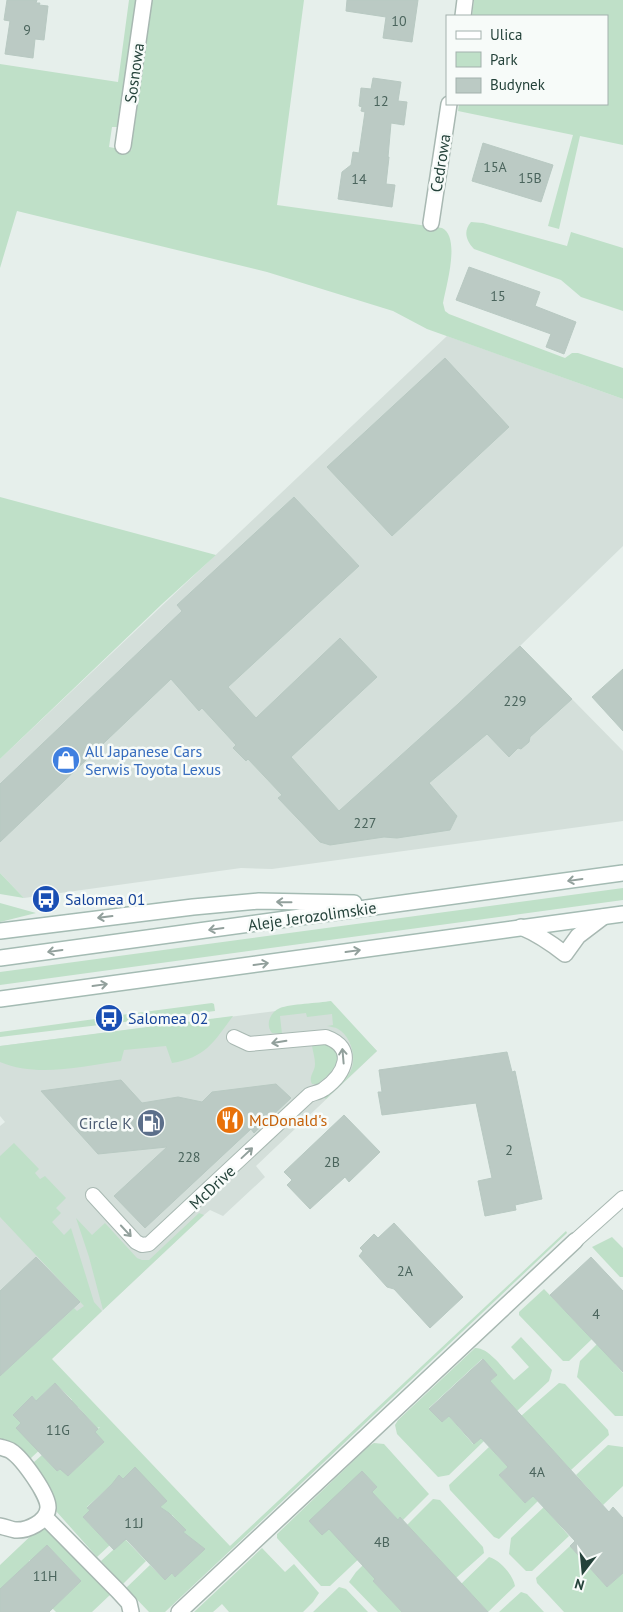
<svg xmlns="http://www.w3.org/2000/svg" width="623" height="1612" font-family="'PT Sans',sans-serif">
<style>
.built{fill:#d4dfda}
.green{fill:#bfe0c8}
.building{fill:#bbcac4;stroke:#b8c9c2}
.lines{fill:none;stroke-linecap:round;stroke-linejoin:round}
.service-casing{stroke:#a8b8b2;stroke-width:16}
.minor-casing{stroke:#a8b8b2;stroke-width:18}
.secondary-casing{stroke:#a4bbb3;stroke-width:18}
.service{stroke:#fff;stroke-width:14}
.minor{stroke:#fff;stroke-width:15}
.secondary{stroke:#fff;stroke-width:15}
.oneway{stroke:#92a09c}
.labels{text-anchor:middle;stroke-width:5;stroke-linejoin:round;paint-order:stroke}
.number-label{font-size:14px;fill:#4a645c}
.street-label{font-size:16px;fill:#24423a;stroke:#f7fbf9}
.shop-label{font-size:16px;fill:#366cbe;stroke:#f7fbf9;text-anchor:start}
.transit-label{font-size:16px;fill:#164399;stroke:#f7fbf9;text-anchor:start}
.food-label{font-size:16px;fill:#c56008;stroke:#f7fbf9;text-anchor:start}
.service-label{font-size:16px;fill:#4e5e75;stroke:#f7fbf9;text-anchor:end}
</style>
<rect width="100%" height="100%" fill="#e6efeb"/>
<path class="built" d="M447,336L623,399V546L520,646L623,751V821L272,869L241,868L24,898L0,873V759Z
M332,1004L377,1051L256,1166L265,1177L223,1216L210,1210L204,1215L0,1407V1126L5,1122L0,1116V1046Z"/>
<path class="green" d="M129,0H136L118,127H112L109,147L131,151L152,0H304L277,205L442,228C461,237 446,286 443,303L445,311L449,314L565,358L572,353H578L623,368V399L427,329L393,311L267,272L17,211L0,268V64L118,82Z
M474,0H623V145L580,136L559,229L548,226L573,135L458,111L459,104H607V16H472Z
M471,222L483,223L567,246L571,232L623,248V311L581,297L561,280L474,249C466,241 463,231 471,222Z
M0,497L216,555L162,604L0,759Z
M0,873L24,898L0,894Z
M623,888V900L0,985V972Z
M0,903L36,913L0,922Z
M331,1001L377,1051L326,1099L324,1098C332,1091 343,1083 349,1074C358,1061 352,1037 338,1029C335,1027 331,1027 327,1026L333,1025L332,1014L307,1017L306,1013L280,1016L282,1034L272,1033C265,1025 270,1012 280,1008C290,1004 319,1003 331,1001Z
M212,1003L214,1004L215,1011L0,1037V1032L95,1019L96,1024L121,1021V1015Z
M233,1016C214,1042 205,1058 172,1063L166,1046L124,1050L121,1061C82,1066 38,1078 0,1062V1046Z
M323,1041L336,1049C341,1066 329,1074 318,1084H312C308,1076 315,1072 315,1064C315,1058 313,1052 312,1046L313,1044Z
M14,1143L39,1169L35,1173L40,1179L45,1176L66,1198L56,1208L61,1213L52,1222L64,1235L71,1228L94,1302L102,1311L52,1359L230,1546L566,1231L567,1233L165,1612H149L126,1588L150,1565L165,1580L172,1573L175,1577L204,1549L183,1533L185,1530L172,1515L168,1517L159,1508L166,1501L135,1468L123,1479L119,1475L120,1477L87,1507L90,1510L83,1517L110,1545L97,1557L56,1511L47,1484L42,1474L35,1466L34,1462L42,1455L57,1471L62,1467L69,1474L67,1475L68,1476L104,1442L93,1433L100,1427L97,1428L78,1407L75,1409L69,1404L72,1400L55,1383L36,1401L32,1396L13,1415L21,1423L16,1428L45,1445L31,1458H27L12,1444L0,1438V1376L74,1308L77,1311L84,1306L0,1217V1156Z
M199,1213L204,1215L103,1310L89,1257L76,1218L92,1235L105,1223L137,1258L142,1260H149Z
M612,1237L623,1248V1277H620L592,1247Z
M544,1289L592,1339L569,1361H563L519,1315V1312Z
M521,1337L552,1370L549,1381L517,1411L490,1381L497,1375L482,1359L429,1408L442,1422L449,1416L473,1444L481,1438L484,1441L449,1475L438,1477L397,1434L395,1425L398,1420L475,1348C489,1347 505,1371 514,1380L529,1367L511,1347Z
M602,1339L621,1358L615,1364L623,1373V1416H615L577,1377L580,1361Z
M559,1383L565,1384L608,1430L609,1435L571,1470L521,1416Z
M374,1443L384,1444L429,1494L403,1520L400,1517L398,1520L372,1492L377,1487L362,1472L329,1529L364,1554L330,1586H321L277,1538V1534L369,1446Z
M608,1445L623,1447V1486L603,1505L576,1475Z
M489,1447L508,1467L499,1475L525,1503L533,1496L538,1501L499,1539L494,1537L450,1490L449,1485Z
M433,1499L440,1500L483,1547L484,1553L456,1578L407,1525Z
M544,1507L569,1536L532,1571H526L509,1554L511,1538Z
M42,1528L51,1531L111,1594L92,1612H56L52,1608L81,1581L47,1545L46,1546L49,1549L33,1564L30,1560L29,1561L32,1565L0,1595V1565L38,1529Z
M125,1539L146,1561L123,1584L101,1561Z
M570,1546L607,1587L623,1573V1612H564L537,1583L536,1578Z
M262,1548L285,1572L294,1564L319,1593L313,1602L303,1612H229L222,1604L213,1612H194Z
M489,1557C500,1560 513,1575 515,1586L488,1612L461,1584Z
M369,1559L382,1573L373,1581L402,1612H378L349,1582L356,1572Z
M339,1587L346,1589L368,1612H313Z
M521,1592L527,1594L544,1612H499Z"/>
<path class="building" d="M7,0H37L36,3H40L39,5L48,6L44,40L35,39L33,58L5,54L10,21L4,20Z
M347,0H418L412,42L383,38L386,17L346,11Z
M373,78L401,82L398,101L407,102L404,125L391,123L388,157H389L386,184L395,185L392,207L338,199L342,172L351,165L353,152L359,153L365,112L361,111L362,107L359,106L361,88L371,89Z
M483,143L553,165L541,202L472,181Z
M469,267L540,292L535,306L576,322L564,354L546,347L551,334L456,300Z
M445,358L509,427L392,536L327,467Z
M294,497L359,566L228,687L256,718L340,638L377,677L291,757L339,811L458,704L520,646L572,699L530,737L529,742L521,749L518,748L509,757L487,734L429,783L457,816L450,830L397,838L384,837L330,845L320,842L278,798L282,795L248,759L246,761L233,748L236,745L202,708L199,711L171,679L0,842V784L182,611L177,605Z
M623,669V731L592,697Z
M507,1052L512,1072L515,1071L542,1199L515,1205L516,1210L485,1216L478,1181L492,1178L476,1103L382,1115L378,1092H382L379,1070Z
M121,1080L142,1103L178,1097L202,1102L212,1092L276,1084L291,1098L254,1133L251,1129L145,1228L114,1196L167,1147L98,1154L41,1091Z
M344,1115L380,1152L349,1182L345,1177L310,1209L287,1185L292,1180L284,1172Z
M394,1223L463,1297L430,1328L394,1289L387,1287L359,1256L363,1251L360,1248L374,1234L378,1238Z
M36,1257L80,1302L0,1376V1291Z
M591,1257L623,1291V1372L550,1295Z
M483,1359L497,1375L490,1381L609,1512L613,1507L623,1518V1573L607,1587L570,1546L575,1541L533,1496L525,1503L499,1475L508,1467L481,1438L474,1444L449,1416L442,1422L429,1409Z
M55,1383L98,1429L95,1432L104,1442L68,1476L60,1469L57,1471L16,1428L21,1423L13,1415L32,1396L36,1401Z
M135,1467L167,1501L160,1507L169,1513L186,1530L183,1532L205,1549L175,1577L172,1573L165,1580L126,1539L114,1550L83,1517L90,1510L87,1508L112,1484L119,1475L123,1479Z
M362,1471L377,1487L372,1492L398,1520L400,1517L488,1612H402L373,1581L375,1579L329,1529L322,1535L309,1521Z
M47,1545L81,1581L49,1612H0V1589Z"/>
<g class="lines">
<defs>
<path id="service" d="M93,1195L136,1242L142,1245L149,1244L309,1095C314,1093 320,1092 324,1089C345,1074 357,1048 326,1037L249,1044L234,1037
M575,1241L623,1198"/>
<path id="minor" d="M463,16L465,0
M123,146L144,0
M431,223L449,104
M521,927C538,934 551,943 565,954L578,936L603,917
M0,1447C3,1448 8,1449 11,1451C22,1458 49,1495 48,1508C47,1522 27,1531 15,1530C10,1529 5,1527 0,1526
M45,1517L118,1591L129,1603L131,1612
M179,1612L575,1241"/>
<path id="secondary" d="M0,931L193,907L259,901L354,903
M0,958L623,873
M0,999L623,914"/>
</defs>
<use href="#service" class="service-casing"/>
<use href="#minor" class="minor-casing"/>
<use href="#secondary" class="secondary-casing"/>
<use href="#service" class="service"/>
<use href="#minor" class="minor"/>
<use href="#secondary" class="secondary"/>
</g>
<defs><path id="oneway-shaft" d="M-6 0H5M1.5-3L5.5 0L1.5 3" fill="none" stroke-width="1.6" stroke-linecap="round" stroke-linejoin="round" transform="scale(1.25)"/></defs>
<g class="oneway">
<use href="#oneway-shaft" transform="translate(575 880) rotate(172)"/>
<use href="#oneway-shaft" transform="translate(284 902) rotate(-179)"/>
<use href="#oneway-shaft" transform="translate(105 917) rotate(173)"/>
<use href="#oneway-shaft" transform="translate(216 929) rotate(172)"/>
<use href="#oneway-shaft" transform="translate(55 951) rotate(172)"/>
<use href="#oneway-shaft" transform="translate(353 951) rotate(-8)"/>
<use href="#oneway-shaft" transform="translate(261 964) rotate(-8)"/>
<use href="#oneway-shaft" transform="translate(100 985) rotate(-8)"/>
<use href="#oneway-shaft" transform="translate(279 1042) rotate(171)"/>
<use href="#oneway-shaft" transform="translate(343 1056) rotate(-95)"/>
<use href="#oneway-shaft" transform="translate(247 1153) rotate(-43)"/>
<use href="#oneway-shaft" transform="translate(126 1231) rotate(47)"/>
</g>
<defs>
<symbol id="shop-disc" viewBox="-11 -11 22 22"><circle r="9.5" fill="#3f7fe0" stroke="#f7fbf9"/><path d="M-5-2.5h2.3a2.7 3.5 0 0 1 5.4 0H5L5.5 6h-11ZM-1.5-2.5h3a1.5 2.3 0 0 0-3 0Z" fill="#fff"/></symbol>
<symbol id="bus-disc" viewBox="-11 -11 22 22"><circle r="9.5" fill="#1a4fb4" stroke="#f7fbf9"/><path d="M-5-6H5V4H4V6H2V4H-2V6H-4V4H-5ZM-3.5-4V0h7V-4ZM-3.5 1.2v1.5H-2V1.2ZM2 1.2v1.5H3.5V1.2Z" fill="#fff"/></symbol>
<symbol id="restaurant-disc" viewBox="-11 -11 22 22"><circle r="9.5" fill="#e8710a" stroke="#f7fbf9"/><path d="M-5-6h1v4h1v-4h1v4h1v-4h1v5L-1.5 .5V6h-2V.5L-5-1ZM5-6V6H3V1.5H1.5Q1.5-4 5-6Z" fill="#fff"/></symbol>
<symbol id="fuel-disc" viewBox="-11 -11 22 22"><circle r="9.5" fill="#5c6f8a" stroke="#f7fbf9"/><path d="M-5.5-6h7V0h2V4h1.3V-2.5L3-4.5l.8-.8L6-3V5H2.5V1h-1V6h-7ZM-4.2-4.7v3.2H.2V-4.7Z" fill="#fff"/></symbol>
</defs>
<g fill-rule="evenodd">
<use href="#shop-disc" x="50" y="744" width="32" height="32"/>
<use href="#bus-disc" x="30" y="883" width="32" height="32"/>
<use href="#bus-disc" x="93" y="1002" width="32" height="32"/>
<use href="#restaurant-disc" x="214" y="1104" width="32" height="32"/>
<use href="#fuel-disc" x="135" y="1107" width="32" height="32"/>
</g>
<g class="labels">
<g class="number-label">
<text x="399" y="26">10</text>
<text x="27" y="35">9</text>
<text x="381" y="106">12</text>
<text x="495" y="172">15A</text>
<text x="530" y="183">15B</text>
<text x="359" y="184">14</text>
<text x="498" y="301">15</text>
<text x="515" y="706">229</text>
<text x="365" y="828">227</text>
<text x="509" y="1155">2</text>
<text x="189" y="1162">228</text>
<text x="332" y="1167">2B</text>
<text x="405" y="1276">2A</text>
<text x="596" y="1319">4</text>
<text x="58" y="1435">11G</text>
<text x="537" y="1477">4A</text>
<text x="134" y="1528">11J</text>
<text x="382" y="1547">4B</text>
<text x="45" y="1581">11H</text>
</g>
<g class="street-label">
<text transform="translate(134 73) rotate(-82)" y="6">Sosnowa</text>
<text transform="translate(440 163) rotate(-81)" y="6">Cedrowa</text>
<text transform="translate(312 916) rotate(-8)" y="6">Aleje Jerozolimskie</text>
<text transform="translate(212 1187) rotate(-43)" y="6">McDrive</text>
</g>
<g class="shop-label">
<text x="85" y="757">All Japanese Cars<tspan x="85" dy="18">Serwis Toyota Lexus</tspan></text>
</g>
<g class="transit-label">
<text x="65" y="905">Salomea 01</text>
<text x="128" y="1024">Salomea 02</text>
</g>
<g class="food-label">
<text x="249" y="1126">McDonald's</text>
</g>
<g class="service-label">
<text x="132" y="1129">Circle K</text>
</g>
</g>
<rect x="446" y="15" width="162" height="90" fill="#f7fbf9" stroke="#a3b1ad"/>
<rect x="456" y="31" width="25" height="8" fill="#ffffff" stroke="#a3b1ad"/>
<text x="490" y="40" font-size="15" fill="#24423a">Ulica</text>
<rect x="456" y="52" width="25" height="15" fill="#bfe0c8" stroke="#a3b1ad"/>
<text x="490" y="65" font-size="15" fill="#24423a">Park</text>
<rect x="456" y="78" width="25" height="15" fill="#bbcac4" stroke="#a3b1ad"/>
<text x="490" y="90" font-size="15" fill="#24423a">Budynek</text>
<g transform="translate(583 1572) rotate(196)" stroke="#f7fbf9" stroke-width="4" paint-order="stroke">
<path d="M0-4L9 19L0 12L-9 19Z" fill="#24423a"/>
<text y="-8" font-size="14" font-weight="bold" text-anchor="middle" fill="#24423a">N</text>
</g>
</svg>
